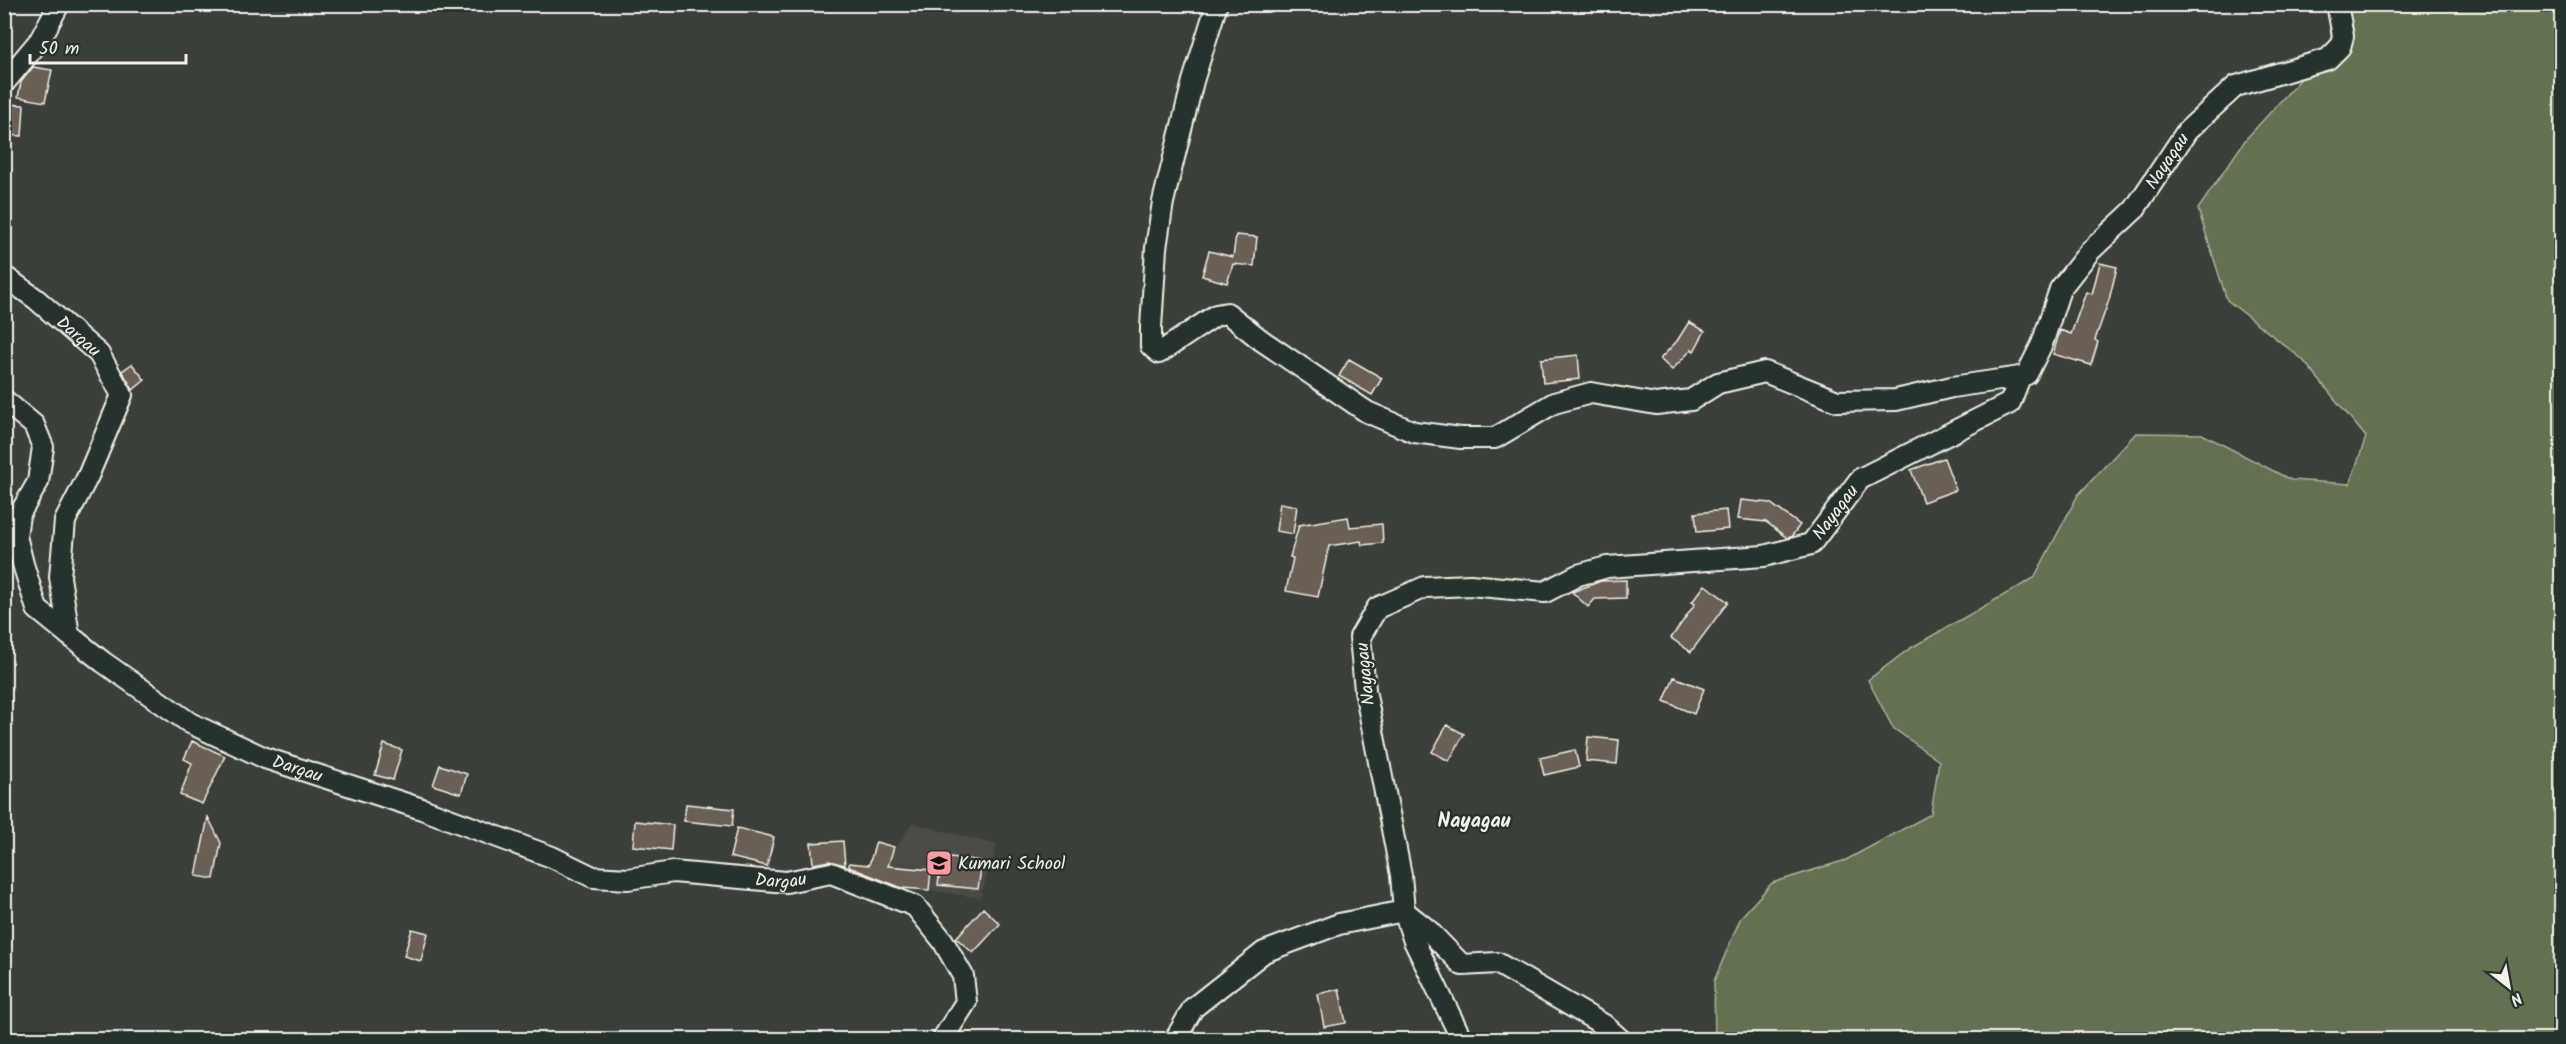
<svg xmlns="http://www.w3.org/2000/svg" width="2566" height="1044" font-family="Kalam,sans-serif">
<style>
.built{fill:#4b4c44}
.green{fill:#637051;stroke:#acb09c;stroke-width:1.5}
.building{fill:#695e54;stroke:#f4f1e8;stroke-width:1.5}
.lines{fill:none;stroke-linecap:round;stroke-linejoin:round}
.street-casing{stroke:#f4f1e8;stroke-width:24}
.street{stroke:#26332d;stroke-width:20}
.labels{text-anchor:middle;stroke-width:5;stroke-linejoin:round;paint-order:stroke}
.street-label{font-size:18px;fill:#f4f1e8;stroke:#26332d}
.poi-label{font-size:18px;fill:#f4f1e8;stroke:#26332d;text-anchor:start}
.neighbourhood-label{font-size:20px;font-weight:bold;fill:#f4f1e8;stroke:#26332d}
</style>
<rect width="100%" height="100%" fill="#3a4039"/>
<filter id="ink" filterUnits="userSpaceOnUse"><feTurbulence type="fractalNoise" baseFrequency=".0167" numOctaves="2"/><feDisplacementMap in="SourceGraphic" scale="12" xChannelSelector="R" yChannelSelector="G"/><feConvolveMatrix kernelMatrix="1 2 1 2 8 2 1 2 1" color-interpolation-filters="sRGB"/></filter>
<g filter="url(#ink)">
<path class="built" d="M912,823L997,845L980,898L876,881Z"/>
<path class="green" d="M2345,5H2561V1039H1715L1714,981L1741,917L1772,883L1846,860L1931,814L1939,761L1893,728L1868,680L1909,649L2034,578L2078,495L2136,433L2202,434L2291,480L2350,484L2366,437L2302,359L2227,300L2198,209L2246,139L2338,38Z"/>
<path class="building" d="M33,67L52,70L45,102L18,97L21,82Z
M4,104L24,105L22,136L4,135Z
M1236,235L1257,237L1254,266L1233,264L1227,283L1202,276L1209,251L1233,257Z
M2100,263L2117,267L2109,300L2095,340L2098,342L2091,365L2053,354L2060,330L2071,334L2086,292L2092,294Z
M1689,322L1705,331L1694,351L1692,349L1672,370L1660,359L1677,341Z
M1578,355L1580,379L1543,383L1541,359Z
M1349,359L1382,378L1372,395L1339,376Z
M132,364L145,380L133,390L122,371Z
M1944,458L1956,490L1923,502L1911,470Z
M1741,500L1770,503L1800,525L1791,537L1787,538L1766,522L1738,519Z
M1280,503L1297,506L1293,534L1276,531Z
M1726,510L1728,529L1697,532L1695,513Z
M1348,517L1350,527L1382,524L1383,543L1362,545L1361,541L1329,546L1318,597L1286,591L1293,558L1290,557L1299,525Z
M1626,580V598L1595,599L1588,607L1572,592L1601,581Z
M1705,585L1728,602L1691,652L1671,638L1695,604L1692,602Z
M1674,677L1704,689L1694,714L1664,701Z
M1447,725L1464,734L1449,761L1432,752Z
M1588,737L1619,740L1617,764L1586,761Z
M192,741L225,756L202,804L180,795L192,763L184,759Z
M384,744L402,750L393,780L375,775Z
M1575,750L1579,767L1544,775L1540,758Z
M440,765L467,774L461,794L433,785Z
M686,804L734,809L732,826L684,821Z
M208,817L221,843L214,879L196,876Z
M635,821L673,825L671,850L633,846Z
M737,828L774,837L767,866L730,857Z
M843,841L845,865L829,861L813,864L811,843Z
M876,842L894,847L888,866L931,870L929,890L902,888L849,867V863L869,865Z
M942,856L982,861L978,889L938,885Z
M983,908L1000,924L973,953L956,938Z
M412,929L428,933L421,961L404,956Z
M1339,989L1346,1023L1324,1027L1318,994Z"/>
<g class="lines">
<defs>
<g id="street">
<path d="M1217,4L1193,81L1163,202L1156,248L1151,327V346L1159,353L1216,315L1227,313L1261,340L1367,412L1414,432L1461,438H1495L1554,403L1591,393L1656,404L1691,400L1718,383L1765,372L1837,401L1896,400L1952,387L2020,377"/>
<path d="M4,83L40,40L59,4"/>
<path id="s1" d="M4,276L36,299L99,354L122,395L88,476L65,521L60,577L69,635L103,662L190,723L265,758L422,809L552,857L593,877L628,879L673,872L786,882L831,873L915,906L943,941L963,976L966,1002L942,1040"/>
<path d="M4,400L34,425L43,447L38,482L19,515L16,536L23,564L37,609L69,635"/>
<path d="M1175,1040L1193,1008L1264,952L1339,924L1404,911L1428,930L1462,965L1497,963L1604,1025L1621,1040"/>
<path id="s2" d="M1462,1040L1414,941L1404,911L1401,875L1365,690L1360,637L1377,608L1425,587L1470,585L1545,592L1578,575L1607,567L1764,556L1811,544L1860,479L2010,403L2020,377L2027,374L2042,344L2060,289L2090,251L2134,210L2187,131L2236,86L2328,59L2340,47L2343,36L2337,4"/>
</g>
</defs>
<use href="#street" class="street-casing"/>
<use href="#street" class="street"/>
</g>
</g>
<defs>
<symbol id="school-square" viewBox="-11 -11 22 22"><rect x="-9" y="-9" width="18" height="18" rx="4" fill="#ff9aa2" stroke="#26332d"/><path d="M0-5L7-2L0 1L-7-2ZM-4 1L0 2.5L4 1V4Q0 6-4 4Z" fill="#111"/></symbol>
</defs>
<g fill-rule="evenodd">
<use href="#school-square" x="924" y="848" width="30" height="30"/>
</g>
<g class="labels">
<g class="street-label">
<text dy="6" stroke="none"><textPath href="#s2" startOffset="1443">Nayagau</textPath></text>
<text dy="6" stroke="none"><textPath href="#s1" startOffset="96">Dargau</textPath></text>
<text dy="6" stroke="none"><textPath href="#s2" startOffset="939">Nayagau</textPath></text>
<text transform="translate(1365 674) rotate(-96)" y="6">Nayagau</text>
<text dy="6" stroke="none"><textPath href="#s1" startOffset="690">Dargau</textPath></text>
<text dy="6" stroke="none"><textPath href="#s1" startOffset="1194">Dargau</textPath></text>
</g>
<g class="poi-label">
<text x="958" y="869">Kumari School</text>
</g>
<g class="neighbourhood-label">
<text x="1474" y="827">Nayagau</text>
</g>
</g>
<rect width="2566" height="1044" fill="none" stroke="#26332d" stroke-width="24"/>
<rect x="12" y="12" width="2542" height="1020" fill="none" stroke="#f4f1e8" stroke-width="2" filter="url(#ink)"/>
<g transform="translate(2509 987) rotate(149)" stroke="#26332d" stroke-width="4.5" paint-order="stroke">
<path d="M0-4.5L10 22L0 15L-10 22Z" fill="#f4f1e8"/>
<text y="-9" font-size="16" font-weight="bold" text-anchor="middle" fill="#f4f1e8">N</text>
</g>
<path d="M30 54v9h156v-9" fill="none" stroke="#f4f1e8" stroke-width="3"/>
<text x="39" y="54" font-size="18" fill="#f4f1e8" stroke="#26332d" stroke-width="4.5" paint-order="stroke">50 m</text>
</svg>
